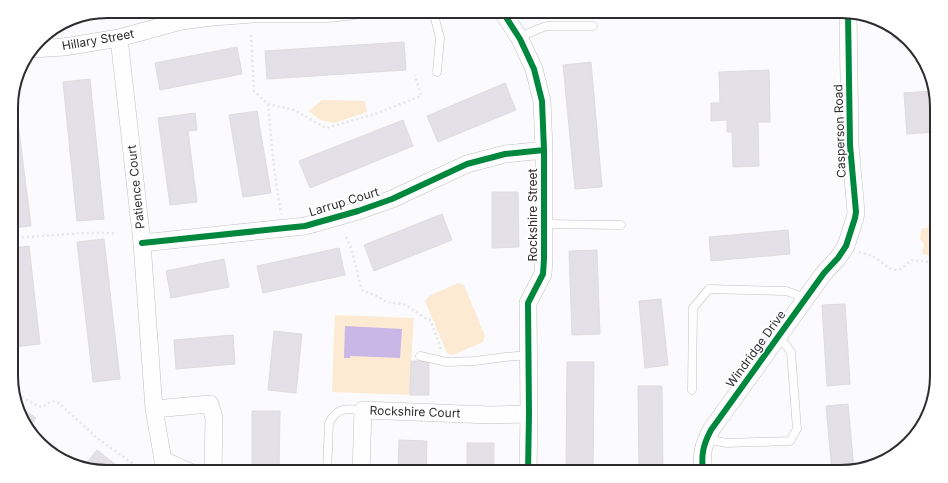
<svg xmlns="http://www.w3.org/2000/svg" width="948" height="483" font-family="Inter,sans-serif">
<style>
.green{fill:#fdead2}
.water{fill:#c9b7e8}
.building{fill:#e3e0e7;stroke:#dddcde}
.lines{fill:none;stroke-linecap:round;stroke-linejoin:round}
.service-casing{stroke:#c1c0c2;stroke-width:9}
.minor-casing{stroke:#c1c0c2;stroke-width:18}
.path{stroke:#e6e6e7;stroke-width:2.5;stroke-dasharray:2 3;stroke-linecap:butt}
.service{stroke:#fefeff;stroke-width:8}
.minor{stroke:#fefeff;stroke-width:17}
.cycleway-casing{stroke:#fff;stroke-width:8}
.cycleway{stroke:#00873e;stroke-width:6}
.labels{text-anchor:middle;stroke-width:3.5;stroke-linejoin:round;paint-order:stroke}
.street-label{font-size:12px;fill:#2d2d2f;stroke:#fff}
.rim{fill:none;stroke:#2d2d2f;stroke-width:2}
</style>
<rect width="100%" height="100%" fill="#fbfafc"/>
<path class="green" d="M322,100L365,101L367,112L334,123L320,120L309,111Z
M932,207L937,208L936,257L922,254L924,244L920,239L921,230L924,228H928L931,208Z
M458,283L464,285L485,336L483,342L453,355L447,353L425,301L429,296Z
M335,315L414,318L411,361L410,395L332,392Z"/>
<path class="water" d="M345,326L402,329L400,358L350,356V358H344Z"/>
<path class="building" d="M895,31L907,42L905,45L892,37Z
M404,42L406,70L267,79L265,51Z
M237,47L242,74L160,90L155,63Z
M591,62L602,187L575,189L563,65Z
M769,70L770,122H758L759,166L733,167L732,132H727V120L711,121V103H720L719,72Z
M90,79L104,219L77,221L63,82Z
M505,83L516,110L438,142L427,116Z
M14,91L31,226L12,228L11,101Z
M933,91L936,132L907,134L904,93Z
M257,111L271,193L243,197L229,115Z
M195,113L197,130L188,131L197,202L170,205L158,118Z
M403,120L413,146L310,188L299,161Z
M492,192H518L519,247L492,248Z
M442,214L452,240L374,271L364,245Z
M788,230L790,254L711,261L709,237Z
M104,239L120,379L93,382L77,242Z
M29,246L40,344L13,347L12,336V248Z
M339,248L345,275L263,293L257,266Z
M597,250L600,334L572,335L569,251Z
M224,259L229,287L171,298L166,271Z
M661,299L668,365L645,368L639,301Z
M845,304L850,384L827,386L822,305Z
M274,331L302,334L296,393L268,390Z
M233,335L235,364L176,369L174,340Z
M411,361H429V395H410Z
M567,362H594L593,472H566Z
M638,386H662L663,472H639Z
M848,404L854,469L847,472H832L826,406Z
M18,406L36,418L28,430L27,429Z
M252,411H280L279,472H252Z
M399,440L427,441L426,472H398Z
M467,443H494V472H467Z
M97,450L125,472H107L84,466Z"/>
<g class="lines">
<defs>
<path id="service" d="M433,11L440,38L437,72
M519,37L541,28L547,26H593
M545,224L621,225
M420,356L447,362L475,361L505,357L529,355
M692,390L693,308L709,289L786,291L806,298
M706,439L727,443L790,441L797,429L791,352L779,336
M327,472L329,423C338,406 347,409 363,410"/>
<path id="minor" d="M502,11L520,39L534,69L542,101L544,150V259L543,274L528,303L529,414L528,472
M119,38L142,243L154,409
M33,49L64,47L119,38L181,21L213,17L253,14H322L353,11
M142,243L305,226L358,211L392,199L467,164L505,154L544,150
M190,472L163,460L154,409L210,404L214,418L213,472
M361,472L363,410L490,415L529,414
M703,472C701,455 703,445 711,430L824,273L838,258L846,246L855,218L856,212L850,145L848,13"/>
</defs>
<use href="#service" class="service-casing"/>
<use href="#minor" class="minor-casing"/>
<path class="path" d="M251,35L254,91L268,104L294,110L326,128L375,114L421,96L415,75
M268,104L274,168L281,214
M346,237L351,248L361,287L363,291L377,296L386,302L403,304L409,307L425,318L430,320L435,332L441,349
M12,238L85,233H115
M859,252C865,254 872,255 877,259C885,264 892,274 902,268C906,266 908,262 912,260L928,262L937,261
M13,392L38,406L43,407L47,404L52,401L59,403L97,438L136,466"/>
<use href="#service" class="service"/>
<use href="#minor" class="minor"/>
<defs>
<path id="cycleway" d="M502,11L520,39L534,69L542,101L544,150V259L543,274L528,303L529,414L528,472
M142,243L305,226L358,211L392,199L467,164L505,154L544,150
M703,472C701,455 703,445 711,430L824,273L838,258L846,246L855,218L856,212L850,145L848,13"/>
</defs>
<use href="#cycleway" class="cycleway-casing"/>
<use href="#cycleway" class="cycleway"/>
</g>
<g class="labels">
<g class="street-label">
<text transform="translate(98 40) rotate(-10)" y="4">Hillary Street</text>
<text transform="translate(840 131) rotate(-92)" y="4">Casperson Road</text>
<text transform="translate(136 187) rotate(-96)" y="4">Patience Court</text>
<text transform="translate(344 202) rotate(-17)" y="4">Larrup Court</text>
<text transform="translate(533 215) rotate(-90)" y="4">Rockshire Street</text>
<text transform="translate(756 349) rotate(-54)" y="4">Windridge Drive</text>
<text transform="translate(415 412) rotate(2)" y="4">Rockshire Court</text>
</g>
</g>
<path d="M0 0H948V483H0ZM107 18H841A89 89 0 0 1 930 107V376A89 89 0 0 1 841 465H107A89 89 0 0 1 18 376V107A89 89 0 0 1 107 18Z" fill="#fff" fill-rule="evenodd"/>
<path class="rim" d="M107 18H841A89 89 0 0 1 930 107V376A89 89 0 0 1 841 465H107A89 89 0 0 1 18 376V107A89 89 0 0 1 107 18Z"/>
</svg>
